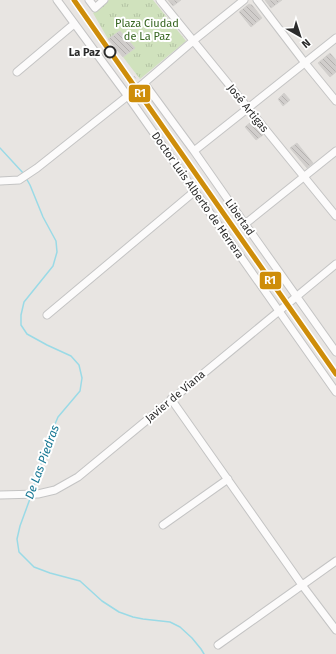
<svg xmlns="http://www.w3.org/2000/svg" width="336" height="654" font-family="'Fira Sans',sans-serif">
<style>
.park{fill:url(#park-tufts)}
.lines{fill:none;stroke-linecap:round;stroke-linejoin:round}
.stream{stroke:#9adae6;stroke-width:1.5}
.building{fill:url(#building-back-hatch);stroke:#d3d1ce}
.minor-casing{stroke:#c4c4c4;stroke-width:9}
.path{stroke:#c6c6c6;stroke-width:1;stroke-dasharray:3 2;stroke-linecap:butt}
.minor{stroke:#fcfbfb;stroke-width:7}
.rail-1-casing{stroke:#fff;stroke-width:8}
.rail-1{stroke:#ce8d09;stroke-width:5}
.stop-dot{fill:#fff;stroke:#2b2b2b;stroke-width:2}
.labels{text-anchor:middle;stroke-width:4;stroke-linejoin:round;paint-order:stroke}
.park-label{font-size:11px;fill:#35641f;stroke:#fff}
.stop-label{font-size:11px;font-weight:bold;fill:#2b2b2b;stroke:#fff;text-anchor:end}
.street-label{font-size:11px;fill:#2b2b2b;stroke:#fff}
.water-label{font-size:12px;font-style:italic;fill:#167793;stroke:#fff}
.line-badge{stroke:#fff;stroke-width:1.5}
.badge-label{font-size:11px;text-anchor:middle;font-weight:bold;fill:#fff}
</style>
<defs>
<pattern id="park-tufts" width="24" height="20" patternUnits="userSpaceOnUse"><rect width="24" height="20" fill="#d0e2bd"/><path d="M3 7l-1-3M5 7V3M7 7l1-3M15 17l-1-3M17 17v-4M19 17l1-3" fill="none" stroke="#b3c2a3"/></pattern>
<pattern id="building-back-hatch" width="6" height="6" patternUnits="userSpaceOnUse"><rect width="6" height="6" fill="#d0cdcb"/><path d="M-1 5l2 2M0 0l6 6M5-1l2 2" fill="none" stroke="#b3b0ae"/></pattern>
</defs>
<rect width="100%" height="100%" fill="#e8e5e2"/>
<path class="park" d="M109,0H153L186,41L140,79L123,57L135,48L120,31L108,39L93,13Z"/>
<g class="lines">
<path class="stream" d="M0,148L24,174
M26,178L30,185L43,217L56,241L57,252L53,266L24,302L21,315V325L27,334L47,345L71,356L79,365L82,378L80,391L58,417L52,431L48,449L39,468L32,492
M31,496L20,526L17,539L19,552L34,567L50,573L80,581L102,601L119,612L133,617L143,619L170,622L180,627L192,638L201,649L204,654"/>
</g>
<path class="building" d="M168,0H181L173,6Z
M265,0H282L271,8Z
M249,4L252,5L262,18L251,27L239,12Z
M120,31L135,48L123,57L108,39Z
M330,53L336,60V72L330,77L318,63Z
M284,93L290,100L283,106L278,99Z
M252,121L263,135L256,140L245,127Z
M297,143L313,163L307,168L290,148Z"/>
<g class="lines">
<defs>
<path id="minor" d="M57,0L127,95L336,392
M89,0L95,8L104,0
M160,0L336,216
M257,0L305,63L336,101
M17,72L74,24
M144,83L194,151L245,224L336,352
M194,151L336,38
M0,181L19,180L37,168L144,83L193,41L244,0
M245,224L336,151
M47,315L195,191
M171,399L302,585L336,630
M0,495L38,494L55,490L78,477L336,264
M163,525L228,479
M218,645L336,561"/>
</defs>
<use href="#minor" class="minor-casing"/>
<path class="path" d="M134,76L137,80"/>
<use href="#minor" class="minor"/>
<defs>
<path id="rail-1" d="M74,0L336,374"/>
</defs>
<use href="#rail-1" class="rail-1-casing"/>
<use href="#rail-1" class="rail-1"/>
</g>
<circle class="stop-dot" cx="110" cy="52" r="5.5"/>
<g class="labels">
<g class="park-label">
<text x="147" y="27">Plaza Ciudad<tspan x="147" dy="13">de La Paz</tspan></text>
</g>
<g class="stop-label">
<text x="100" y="56">La Paz</text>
</g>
<g class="street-label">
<text transform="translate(248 108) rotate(51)" y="4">José Artigas</text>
<text transform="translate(198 195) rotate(55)" y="4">Doctor Luis Alberto de Herrera</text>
<text transform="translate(240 217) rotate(55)" y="4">Libertad</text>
<text transform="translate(175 396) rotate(-40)" y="4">Javier de Viana</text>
</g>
<g class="water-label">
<text transform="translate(42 462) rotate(-70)" y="4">De Las Piedras</text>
</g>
</g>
<g class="line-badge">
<rect x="128" y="84" width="23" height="19" rx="4" fill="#ce8d09"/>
<rect x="259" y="271" width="23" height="19" rx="4" fill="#ce8d09"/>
</g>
<g class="badge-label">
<text x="140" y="97">R1</text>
<text x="270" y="284">R1</text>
</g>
<g transform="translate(300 36) rotate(141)" stroke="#ffffff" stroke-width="3" paint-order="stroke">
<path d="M0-3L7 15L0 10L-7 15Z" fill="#2b2b2b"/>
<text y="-6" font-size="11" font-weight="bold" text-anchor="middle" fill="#2b2b2b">N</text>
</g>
</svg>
